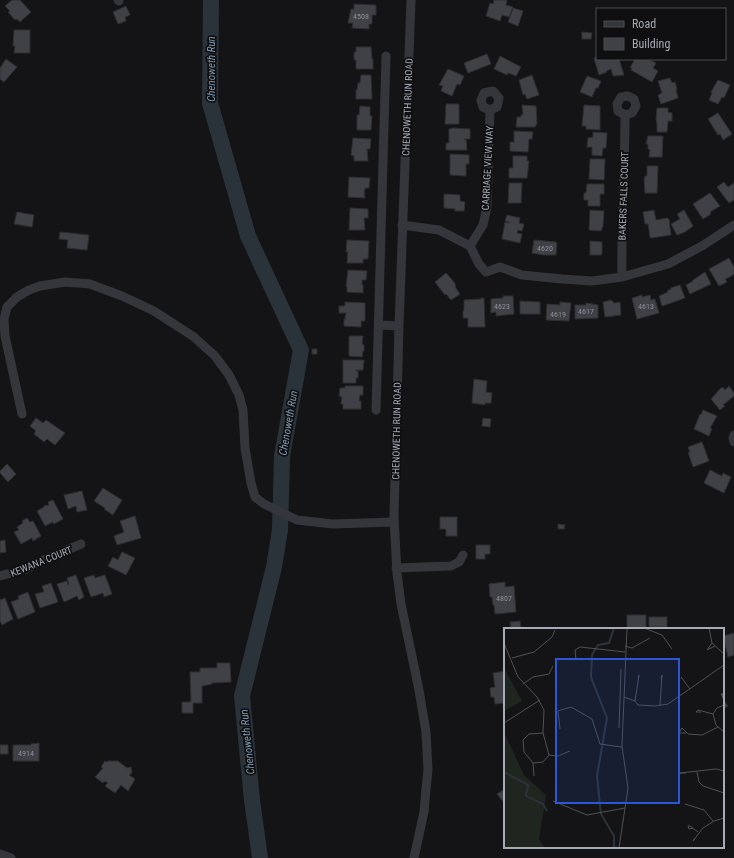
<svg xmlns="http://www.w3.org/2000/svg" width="734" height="858" font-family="'Roboto Condensed',sans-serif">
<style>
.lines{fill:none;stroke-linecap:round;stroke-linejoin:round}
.river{stroke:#2b333a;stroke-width:16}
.building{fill:#404146;stroke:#2e2e32}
.minor{stroke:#35363b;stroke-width:9}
.labels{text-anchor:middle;stroke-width:3.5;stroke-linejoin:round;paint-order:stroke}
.number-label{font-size:8px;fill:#8c909a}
.street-label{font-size:10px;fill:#a6abb6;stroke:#0f0f11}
.water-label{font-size:11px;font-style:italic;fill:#7e99b1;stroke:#0f0f11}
.inset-river{fill:none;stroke:#2b333a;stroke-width:2}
.inset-road{fill:none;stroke:#4e5056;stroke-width:1}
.view{fill:#2b57d5;fill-opacity:0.15;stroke:#2b57d5;stroke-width:2}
.inset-edge{fill:none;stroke:#a6abb6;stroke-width:2}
</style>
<rect width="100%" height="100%" fill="#141416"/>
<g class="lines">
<path class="river" d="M211,0L210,103L248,236L301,350L282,456L280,530L274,567L242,696L252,800L260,858"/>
</g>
<path class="building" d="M12,0H20L31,12L20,22L17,19L15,20L8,12L10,11L5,6Z
M494,0H507L506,5L513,7L509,17L502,15L500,21L486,16L490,3L493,4Z
M354,4L376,5V15H372V24H369V29L352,28L353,23H348L351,9H354Z
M126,6L130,15L125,17L126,21L118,24L113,12Z
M513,8L523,11L518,26L508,22Z
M14,30H30V53H14L15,46H13Z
M582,32L592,33L591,39H582Z
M356,47H371L372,59H373V69H356V60H354V52H356Z
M487,54L491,64L468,73L464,63Z
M500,56L521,67L516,76L508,73L507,75L494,69Z
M597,57V59H619L624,75L613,76L611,69L606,71L607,72L599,75L594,58Z
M6,59L17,67L4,82L0,79V68Z
M635,59H647L656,63L653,68L658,71L652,82L631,70L632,68H630Z
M448,69L464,76L460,85L457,84L452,96L441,91L443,86L439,85Z
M361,75H371L372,99H356V90H357L358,83H360Z
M532,75L539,95L527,99L525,94L523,95L519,80Z
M587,76L601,81L598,88H596L592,97L580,92Z
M670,78L672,83L675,82L677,89L676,90L678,98L661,104L658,95L662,93L658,81Z
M718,80L730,85L724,98L722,97L718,104L709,100L712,93L711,92Z
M446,104H459V124H445Z
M522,105L536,106L537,123L535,127H516L517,117H521V115H523Z
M584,105L600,106V130L586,129V126H582Z
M360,106L370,107V116H372L371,130H357V115H359Z
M657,108H668V112L672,113V121H668L667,132H657V124L656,119Z
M718,113L732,134L723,140L720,134L718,135L708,119Z
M453,128L470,129V139H464L466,140L467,150H446V143H449V129Z
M514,131L533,132L532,139H529L528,152L510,151V142H515L514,141Z
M593,132L607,133L606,148H603L602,156L592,155V147H587L588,138L593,137Z
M648,136H663L662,157H649L650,150L648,149V144H646Z
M353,138L371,139L370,149H367L368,161H354V156L351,155Z
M450,154L469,155V164H466V176L450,175Z
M513,156H527V161H529L527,178H509V168H513Z
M590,159H605L604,180L589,179Z
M647,166H658L657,193H645L644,180L645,176H647Z
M349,177L370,178L369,188H365V190H364L365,198L348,197Z
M724,182L728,187L734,183V200L729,203L717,187Z
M509,183H522L521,203H508Z
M587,184H604V194H600V206H588V200H584V193H586Z
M710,193L720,206L710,212L711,214L703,219L693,204Z
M444,194L460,195V201L465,202L464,211H455V209L444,208Z
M350,208L368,209V218H364L365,230H349Z
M590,210L604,211L603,226L601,231L589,230Z
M654,210L656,220L667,218L669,219L671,235L651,238L650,237L648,224H645L643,212Z
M684,210L693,226L685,232L677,235L671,224L680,219L677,214Z
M17,212L34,215L32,227L14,224Z
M507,215L520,218L519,223L524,224L522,231L518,230L517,233L522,234L520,243L502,239L505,222L509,223V222L505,221Z
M60,232L89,235L87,250L67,248L68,240L59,239Z
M347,240L369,241L368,259H363V263H347L348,252H346Z
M534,240L556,242L557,243L556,255H543L532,253Z
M590,241L602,242V253L601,255H590Z
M729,258L734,267V274L730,277L725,279L727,282L719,286L709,269Z
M348,270L367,271L366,280H362V285H363V293L347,292V287L346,286Z
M705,272L711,284L690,294L686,285L693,281V280Z
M446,273L454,282L456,286L455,287L460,294L451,300L446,294L445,295L435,282Z
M680,285L685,298L662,306L659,296L668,292L667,291L671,289V288Z
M642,295V297L650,295L651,300L655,299L659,313L637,319L632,298Z
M503,296H513L514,314L496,316V312L491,313V299L503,298Z
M481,298H484L485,327H468V318H463V311H464V300L481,299Z
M611,300L614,303L620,302L621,315L605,317L603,302Z
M520,301L540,302V314H520Z
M345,302L365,303V321H361V327L344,326V319H346L345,318L346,313H339V306H345Z
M560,302L571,303L569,321L546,320L547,304L560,305Z
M586,303L598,305V318L575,319V305H586Z
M349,336H363L362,344L364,345V351H363L362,357L349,356Z
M312,349H317V354H312Z
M343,360H364L363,370H356V371H358V378H356V383H343Z
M474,379L487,381L486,392L492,393L491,403H485V405L472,403Z
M345,386H363V395H360L359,401H361V409H343V404H341L342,397L339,396L340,388H345Z
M729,386L734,393V396L723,405L725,406L720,410L711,399L720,389L723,387L725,390Z
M703,410L717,416L710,428L712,429L709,436L694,429L700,414L701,415Z
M36,418L43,423L46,420L65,433L55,445L47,439L44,442L34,434L36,431L30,426Z
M483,418L491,419L490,427L482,426Z
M702,442L709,461L693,467L688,452H690L688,447Z
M7,464L16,474L8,482L0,473V471Z
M710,470L722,476L723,473L731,477L724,493L704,483Z
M103,488L122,500L113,515L104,509L105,508L94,501Z
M82,491L87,510L77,512L76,506L68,509L64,495Z
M53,500L63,519L54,524L53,522L45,526L37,511L44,507V506L49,505L48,502Z
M135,516L141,538L117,545L114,536L124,532L120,521Z
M440,517H457V536H446V529H440Z
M27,518L30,522L33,521L41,536L33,541L32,538L21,544L14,532L19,530L17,527L23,523L22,521Z
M558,524L565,525L564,529H558Z
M5,540L6,552L0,553V541Z
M476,545H490V554H485V559H476Z
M122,552L135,558L126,575L108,566L113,557L118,560Z
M76,575L84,597L79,600L77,596L64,602L57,584L67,581L68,585L69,584L67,578Z
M94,575L95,578L105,575L112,594L104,597L103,593L91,597L84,578Z
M505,582V587L514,586L516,612L495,614L494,605H493L492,597H490L489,584Z
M51,583L58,602L40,608L35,594L44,592L42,586Z
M28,592L35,612L18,619L11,602L19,599L18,596Z
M5,598L13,619L2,625L0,621V600Z
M627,615H646V629H627Z
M649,617H667V627H649Z
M520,621L521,629H511L510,622Z
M734,633V655L728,657L723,636Z
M217,663H230L231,682L212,683V684L202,686V703H193V713H182V702H191L190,672H200V668H217Z
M505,671V703L495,704L494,697H491L490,688L495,687L493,673Z
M723,699L728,706L723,709Z
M39,743V761H13V745H31V744Z
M0,745H8V754H0Z
M105,761L107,762L108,761H118L127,768L131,767L132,773L129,775L135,779L128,791L121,785L115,793L105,786L108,783L104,781L103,783L95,777L103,768L101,767Z
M505,789V804L497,794Z"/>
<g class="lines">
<path class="minor" d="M118,0L119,1
M411,0L399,326L394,517L397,573L401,604L419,690L426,732L428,770L426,789L424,812L414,858
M402,225L439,230L470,246L479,264L486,272L500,267L522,275L562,279L592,281L622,277L668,264L702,246L734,225
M470,246L483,225L487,207L490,110L497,107L499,98L493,91L484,93L481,100L483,107L490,110
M622,277C621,223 625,169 625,115L632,113L636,106L634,99L628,96L621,97L617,104L618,111L625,115
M379,325L399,326
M376,410L386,56
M22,414L5,336L4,319L7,307L17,297L29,290L40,286L65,282L90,284L122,296L154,311L194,337L215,356L229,375L239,395L243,410L245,448L251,483L255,497L264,504L297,520L333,524L394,522
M734,435L733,438L734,442
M396,568L451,566L459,562L463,555
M0,576L26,569L39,562L81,544
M0,854L11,858"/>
</g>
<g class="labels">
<g class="number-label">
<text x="361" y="19">4508</text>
<text x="545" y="251">4620</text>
<text x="502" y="309">4623</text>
<text x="646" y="309">4613</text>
<text x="586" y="314">4617</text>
<text x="558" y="317">4619</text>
<text x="504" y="601">4807</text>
<text x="26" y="756">4914</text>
</g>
<g class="street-label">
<text transform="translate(407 107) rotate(-88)" y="4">CHENOWETH RUN ROAD</text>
<text transform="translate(487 168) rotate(-87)" y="4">CARRIAGE VIEW WAY</text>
<text transform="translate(623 196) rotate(-88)" y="4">BAKERS FALLS COURT</text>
<text transform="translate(396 431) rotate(-89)" y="4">CHENOWETH RUN ROAD</text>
<text transform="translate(41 561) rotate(-22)" y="4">KEWANA COURT</text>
</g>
<g class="water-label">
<text transform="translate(211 69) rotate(-90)" y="4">Chenoweth Run</text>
<text transform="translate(288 423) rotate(-80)" y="4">Chenoweth Run</text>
<text transform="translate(247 742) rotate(-96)" y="4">Chenoweth Run</text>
</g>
</g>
<g transform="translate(504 628)">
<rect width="220" height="220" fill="#141416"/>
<path d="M0,40L18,73L0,83ZM0,104L20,147L42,167L35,211L41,220H0Z" fill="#1f2620"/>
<path class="inset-river" d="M110,0L105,15L94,17L88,27L87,49L103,90L93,148L97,186L110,208V220M0,144L21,155L24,157L22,168L39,176L43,183"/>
<path class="inset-road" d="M140,0L158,7L168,21M205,0L208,15L220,26M0,15L14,49L33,69L40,82L39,105L45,127L39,134L29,135L20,124L19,112L25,106L39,105M208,15L203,22L211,18M121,18L128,20L146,10M8,30L30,24L48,9L51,2M72,32L71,22L76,19L121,24M179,51L177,49L186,61M19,56L29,49L45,46L49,38M120,69L131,73L134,77L151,78L164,76L220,37M219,70L217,66L218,65L220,73M131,73L135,47L134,50M156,78L158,47L157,51M197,84H192L194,82L209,86M209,86L212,97L220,104M209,86L213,80L220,77M0,95L36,72M115,100L117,41M56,101L54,83L67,79L88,91L96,116L118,119M182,105H175L178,100L184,106L198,107L214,99M45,127L54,128L66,123M29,135L30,148M193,144L195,154L199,158L220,165M182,145H176L212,141L220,143M49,173L83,187L121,180M181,176L200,182L209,193M189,200L185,201L184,198H186L194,204M191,210L189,213L199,200L210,193L220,190M115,220L124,160L118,118L123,0"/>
<path class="view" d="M52,31H175V175H52Z"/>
<rect width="220" height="220" class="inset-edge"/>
</g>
<rect x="596" y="8" width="130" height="52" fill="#0f0f11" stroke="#4b4d53"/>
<rect x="604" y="21" width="20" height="6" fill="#35363b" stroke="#4b4d53"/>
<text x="632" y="28" font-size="12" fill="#a6abb6">Road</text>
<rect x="604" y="38" width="20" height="12" fill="#404146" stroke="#4b4d53"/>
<text x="632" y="48" font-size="12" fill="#a6abb6">Building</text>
</svg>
